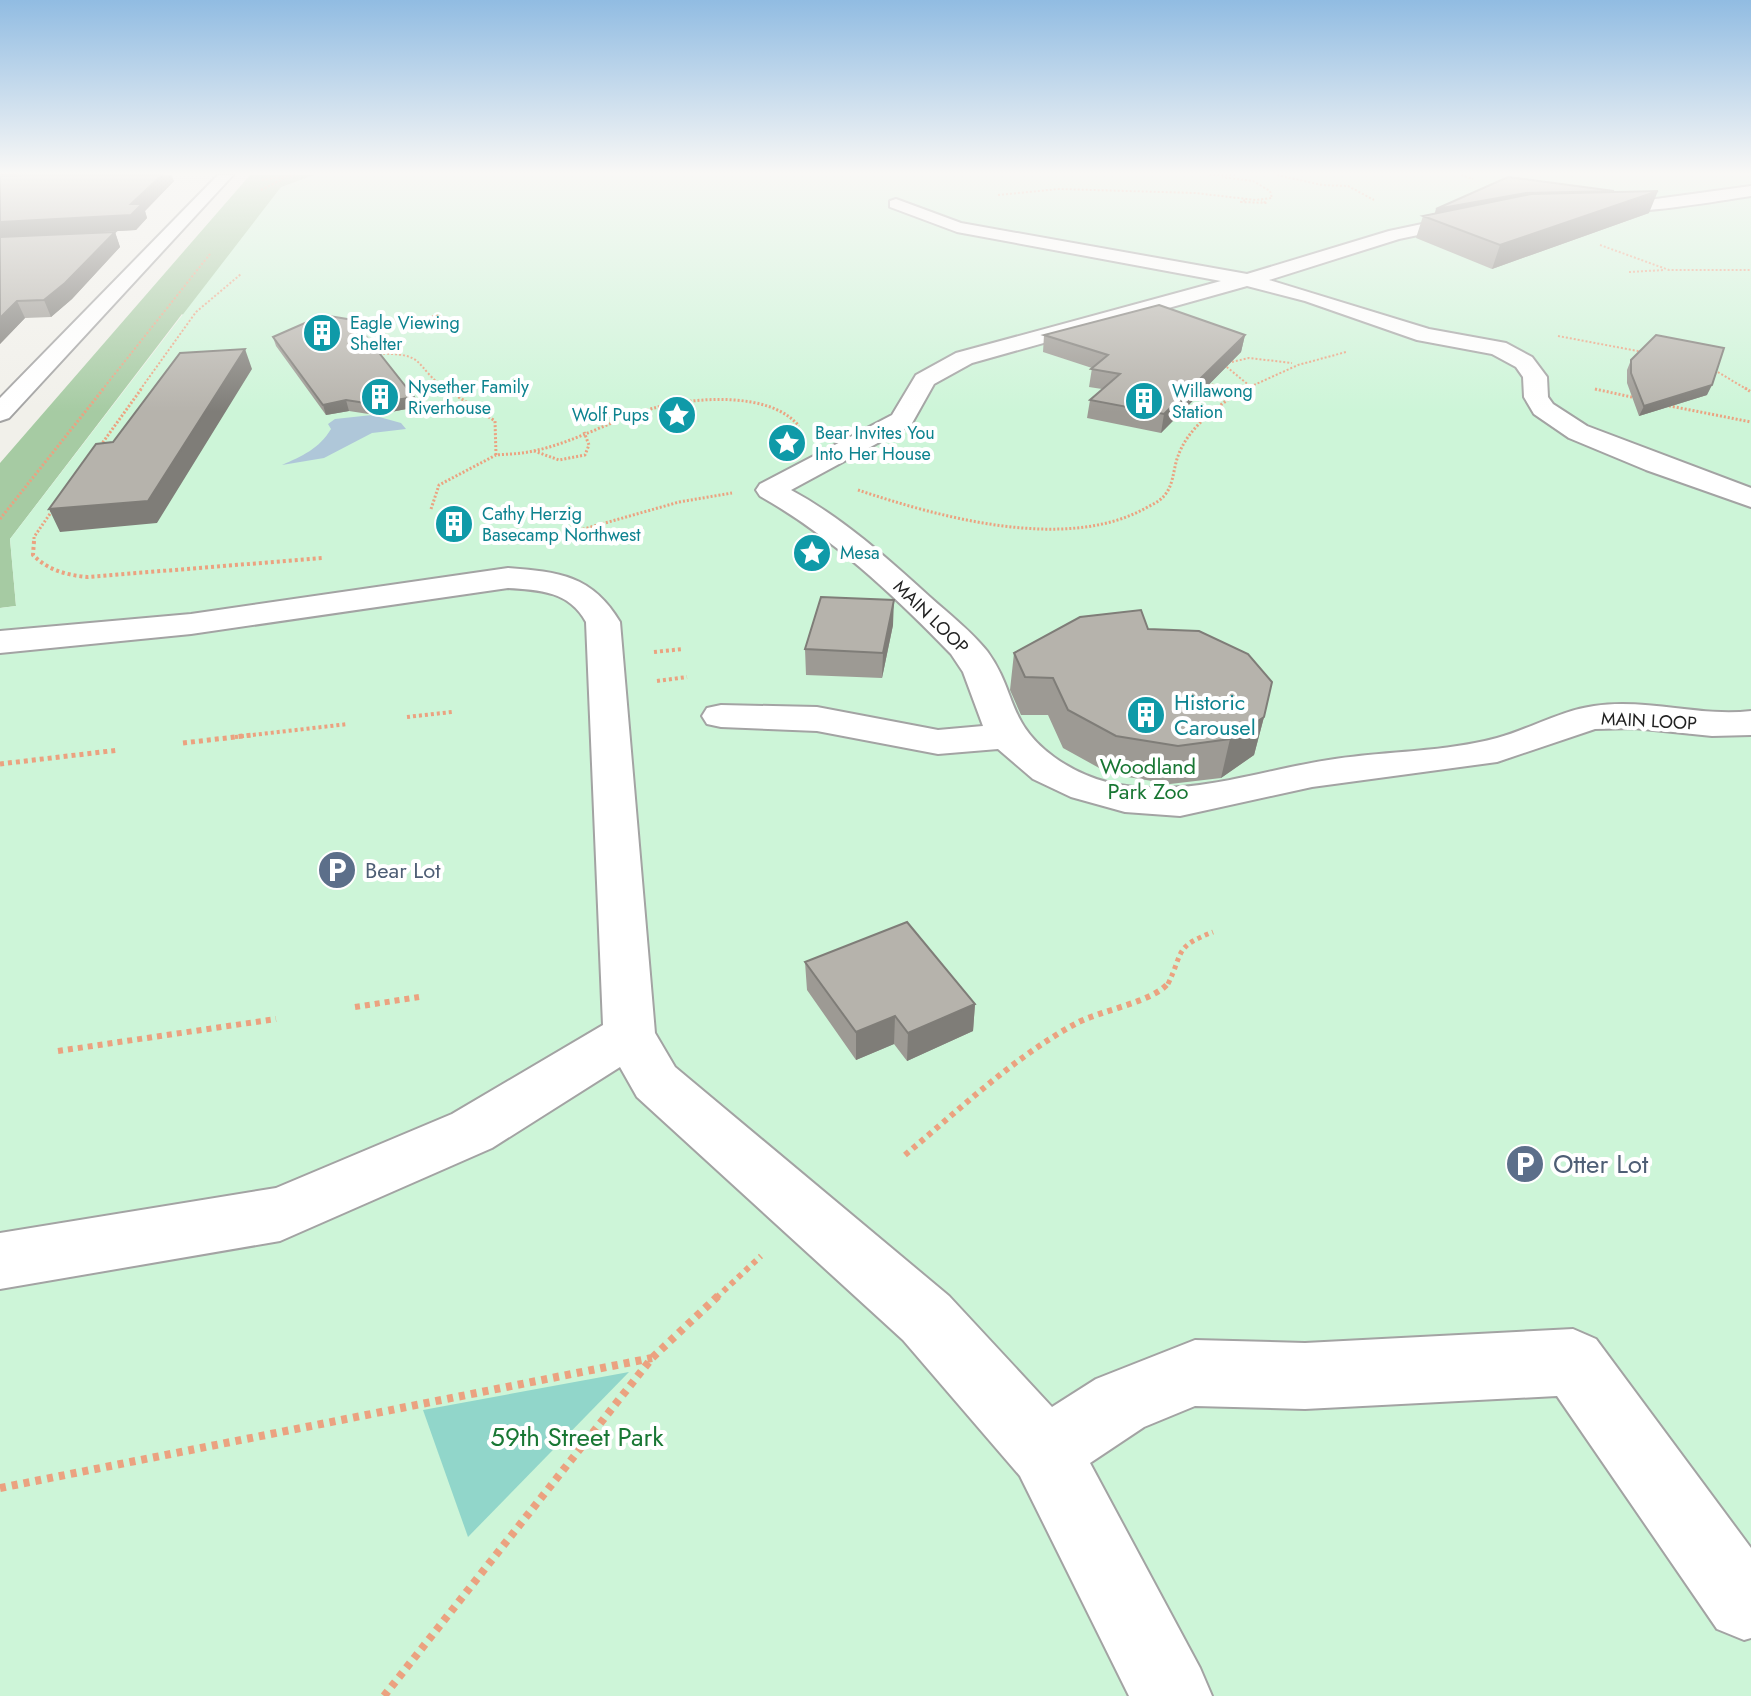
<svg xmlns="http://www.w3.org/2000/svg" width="1751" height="1696" font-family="Jost,sans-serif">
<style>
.forest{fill:#a6cba3}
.park{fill:#cdf5d8}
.pitch{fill:#91d6ca}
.water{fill:#afc7d9}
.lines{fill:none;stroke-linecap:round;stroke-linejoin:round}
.minor-casing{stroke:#a3a3a3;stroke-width:4}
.highway-casing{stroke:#c93d4f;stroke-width:4}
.path-far5{stroke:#eba280;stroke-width:2;stroke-dasharray:2 2;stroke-linecap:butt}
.path-far4{stroke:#eba280;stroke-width:3;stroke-dasharray:2 2;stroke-linecap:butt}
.path-far3{stroke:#eba280;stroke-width:4;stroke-dasharray:3 3;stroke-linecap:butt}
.path-far2{stroke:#eba280;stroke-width:5;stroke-dasharray:4 4;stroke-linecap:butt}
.path-far1{stroke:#eba280;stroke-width:6;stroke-dasharray:5 5;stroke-linecap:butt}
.path{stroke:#eba280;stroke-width:8;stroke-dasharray:6 6;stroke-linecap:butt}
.minor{fill:#fff;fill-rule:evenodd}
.highway{fill:#df9c9b;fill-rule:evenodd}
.wall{fill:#9d9a94}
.shaded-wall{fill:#7f7d78}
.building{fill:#b6b3ac;stroke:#7f7d78;stroke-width:2}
.labels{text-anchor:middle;stroke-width:8;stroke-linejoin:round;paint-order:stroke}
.far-culture-label{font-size:18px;fill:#0d838f;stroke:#fff;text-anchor:start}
.far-street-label{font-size:18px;fill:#222;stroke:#fff}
.culture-label{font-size:22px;fill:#0d838f;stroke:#fff;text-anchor:start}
.park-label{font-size:22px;fill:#197734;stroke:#fff}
.service-label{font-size:22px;fill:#4e5e75;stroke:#fff;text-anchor:start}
.near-service-label{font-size:26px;fill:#4e5e75;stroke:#fff;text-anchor:start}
.near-park-label{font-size:26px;fill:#197734;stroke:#fff}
</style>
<rect width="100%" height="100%" fill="#f1f0ea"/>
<path class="forest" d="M250,175H708L226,352L182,314L10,539L16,606L0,608V463Z"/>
<path class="park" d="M314,175H1751V1696H0V608L16,606L10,539L281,187Z"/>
<path class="pitch" d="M629,1372L468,1537L423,1410Z"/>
<path class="water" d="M372,415L401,423L406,429L372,433L324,458L282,465C302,456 319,449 331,429L328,424L335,419Z"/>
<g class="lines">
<defs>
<path id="minor" d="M218,175H233L9,418L0,421V398Z
M1751,186V196C1722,200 1606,222 1587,205L1595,200L1641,201Z
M896,199L961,223L1247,274L1389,231L1479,212L1485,213L1487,217L1485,221L1399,239L1269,280L1429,329L1506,343L1532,357L1547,377L1548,397L1553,404L1587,426L1751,488V507L1646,470L1569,438L1534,414L1524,397L1523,377L1516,367L1492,354L1417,340L1305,301L1247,286L972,363L934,384L911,425L791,490C843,518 887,558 930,597C949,614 971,631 987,651C1017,692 1006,722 1054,757C1140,819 1241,772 1335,759C1388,751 1445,752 1497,738C1530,729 1559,711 1594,706C1646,698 1698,717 1751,711V735L1712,736L1634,728L1595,729L1497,762L1312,787L1180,816L1125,812L1071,797L1033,779L998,749L938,754L817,731L721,727L707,724L702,716L707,708L721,705L817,707L938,730L983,726L963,672L951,654C894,595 831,536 760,496L756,490L760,484L892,415L916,375L956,353L1221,281L957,232L890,207V201Z
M508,568C559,572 592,575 620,622L655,1033L675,1067L949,1296L1052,1407L1096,1379L1195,1340L1305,1343L1573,1329L1596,1339L1751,1548V1638L1744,1640L1717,1629L1557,1396L1305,1409L1195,1406L1144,1427L1090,1463L1200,1668L1212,1696H1129L1020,1476L903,1340L637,1097L620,1067L492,1148L280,1241L0,1289V1233L276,1188L452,1114L603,1025L586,622C569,591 540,590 508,588L191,634L0,653V631L191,614Z"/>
<path id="highway" d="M0,175H27L20,179L0,181Z"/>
</defs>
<use href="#minor" class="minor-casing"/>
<use href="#highway" class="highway-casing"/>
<path class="path-far5" d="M1209,175H1235
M1277,175L1322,185L1348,186L1374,200
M1461,175L1473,179
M262,180L296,175
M261,190L283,179
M998,195L1059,189L1195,193L1256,200L1272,198L1270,191L1253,181L1222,177
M1245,200L1241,202L1267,203L1261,201
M1600,245L1669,270H1751
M1629,272L1664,270
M354,330L367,324L442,315
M1558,336L1643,352
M375,354C430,352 411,366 448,390
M1711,368L1748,390
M1204,383L1241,390
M1250,386L1223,364L1249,358L1292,363
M1595,389L1600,390
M102,390L210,254
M140,390L196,312L241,274
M420,390L441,386
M1243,390L1298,365L1346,352"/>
<path class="path-far4" d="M445,388L495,421L496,455C508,454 521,454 533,451C574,443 613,419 654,408C695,397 770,391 799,426
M1231,388L1241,390
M1745,388L1751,392
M1595,389L1636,398
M406,393L430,388
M1665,405L1751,422
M98,449L142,388
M534,451L559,460L585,455L589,445L584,432
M858,490C939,517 1064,552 1144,509C1151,505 1159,502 1164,496C1174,485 1173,469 1178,456C1188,427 1221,403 1246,388
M431,509L439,485L496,455
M0,519L104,388
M552,538L679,502L732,493
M34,543V537L54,508"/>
<path class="path-far3" d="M34,541L33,555C48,570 66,575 87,577L323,558
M654,652L683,649
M657,681L687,677
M407,717L452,712
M235,737L348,724"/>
<path class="path-far2" d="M183,743L252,735
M0,764L119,750
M1168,984C1184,951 1174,947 1213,932"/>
<path class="path-far1" d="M355,1007L419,997
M58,1051L276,1019
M905,1155C960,1109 1013,1058 1075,1024C1100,1010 1155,1002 1169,982
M716,1298L761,1256"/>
<path class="path" d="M0,1488L652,1358
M384,1696L652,1358L718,1296"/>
<use href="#minor" class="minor"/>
<use href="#highway" class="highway"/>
</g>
<path class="wall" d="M24,175H171L174,181L145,211L147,218L136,230L65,234L115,232L120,247L72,299L51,317L25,318L0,344V176Z
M1508,177L1614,191V192L1649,213L1492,269L1416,238L1423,216L1435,213L1436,209Z
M1044,335H1245L1241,352L1161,433L1087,418L1090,400L1102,389L1089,387L1092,368L1043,352Z
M273,337L417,407L375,415L349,411L326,415L276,346Z
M1631,360L1707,395L1639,416L1627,383V370Z
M893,625L882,678L806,675L805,649Z
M1148,629L1264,717L1254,755L1221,778L1170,784L1110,774L1063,748L1048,715H1021L1010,690L1014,653Z
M805,962L975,1004L973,1031L907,1061L894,1044L856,1060L807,990Z"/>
<path class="shaded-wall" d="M162,175H171L174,181L145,211L147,218L136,230L0,238V222L131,204Z
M1658,191L1649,213L1492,269L1500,245Z
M1526,193L1524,200L1434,217L1436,209Z
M115,232L120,247L72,299L51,317L44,300Z
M17,301L25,318L0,344V318Z
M1245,335L1241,352L1161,433L1164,414Z
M245,349L252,369L157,523L60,532L49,509Z
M1712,385L1707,395L1639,416L1644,406Z
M414,397L417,407L375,415L372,404Z
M346,400L349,411L326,415L323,405Z
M894,600L893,625L882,678L883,653Z
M1264,717L1254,755L1221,778L1230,739Z
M975,1004L973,1031L907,1061L908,1033Z
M895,1016L894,1044L856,1060V1032Z"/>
<path class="building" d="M24,175H162L131,204H142L131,215L0,222V176Z
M1508,177L1614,191L1526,193L1436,209Z
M1658,191L1500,245L1423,216L1531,194Z
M115,232L65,283L44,300L17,301L0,318V237Z
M1159,305L1245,335L1164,414L1090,400L1120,374L1091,369L1108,355L1044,335Z
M323,315L353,320L414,397L372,404L346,400L323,405L273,337Z
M1656,335L1724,348L1712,385L1644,406L1631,373V360Z
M245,349L148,501L49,509L96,444L113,442L180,353Z
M821,597L894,600L883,653L805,649Z
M1141,610L1148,629L1199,631L1248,654L1272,682L1264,717L1230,739L1178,746L1116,736L1068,710L1053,678L1025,677L1014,653L1080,617Z
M907,922L975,1004L908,1033L895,1016L856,1032L805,962Z"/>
<linearGradient id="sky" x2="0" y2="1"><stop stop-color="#91bce2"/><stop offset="0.42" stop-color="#f9f8f6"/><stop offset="1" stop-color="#f9f8f6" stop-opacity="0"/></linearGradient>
<rect width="1751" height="412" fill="url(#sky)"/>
<defs>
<symbol id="building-disc" viewBox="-11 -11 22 22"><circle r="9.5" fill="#0f9aa8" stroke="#fff"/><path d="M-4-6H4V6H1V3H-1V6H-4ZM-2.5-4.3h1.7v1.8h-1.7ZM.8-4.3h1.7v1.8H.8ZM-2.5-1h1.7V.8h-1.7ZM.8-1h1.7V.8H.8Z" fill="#fff"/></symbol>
<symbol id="sight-disc" viewBox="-11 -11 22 22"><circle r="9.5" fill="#0f9aa8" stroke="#fff"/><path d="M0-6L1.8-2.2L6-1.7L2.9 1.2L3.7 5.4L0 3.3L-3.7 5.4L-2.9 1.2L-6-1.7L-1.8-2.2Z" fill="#fff"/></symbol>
<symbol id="parking-disc" viewBox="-11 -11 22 22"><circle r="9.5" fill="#5c6f8a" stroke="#fff"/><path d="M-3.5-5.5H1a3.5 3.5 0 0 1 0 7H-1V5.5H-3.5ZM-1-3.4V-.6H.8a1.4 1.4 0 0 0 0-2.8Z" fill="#fff"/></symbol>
</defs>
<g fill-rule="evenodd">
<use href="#building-disc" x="300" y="311" width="44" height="44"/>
<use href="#building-disc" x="358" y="375" width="44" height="44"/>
<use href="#building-disc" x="1122" y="379" width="44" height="44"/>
<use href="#sight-disc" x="655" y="393" width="44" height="44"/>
<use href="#sight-disc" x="765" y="421" width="44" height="44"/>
<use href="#building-disc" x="432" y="502" width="44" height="44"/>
<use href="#sight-disc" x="790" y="531" width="44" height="44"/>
<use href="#building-disc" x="1124" y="693" width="44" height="44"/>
<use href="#parking-disc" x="315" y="848" width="44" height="44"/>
<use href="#parking-disc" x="1503" y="1142" width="44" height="44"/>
</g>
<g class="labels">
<g class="far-culture-label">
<text x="350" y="329">Eagle Viewing<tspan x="350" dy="21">Shelter</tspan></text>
<text x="408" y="393">Nysether Family<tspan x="408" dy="21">Riverhouse</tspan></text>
<text x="1172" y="397">Willawong<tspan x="1172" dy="21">Station</tspan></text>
<text x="649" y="421" text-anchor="end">Wolf Pups</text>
<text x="815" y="439">Bear Invites You<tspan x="815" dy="21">Into Her House</tspan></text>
<text x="482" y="520">Cathy Herzig<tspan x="482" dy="21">Basecamp Northwest</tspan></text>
<text x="840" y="559">Mesa</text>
</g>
<g class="far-street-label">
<text transform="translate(931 617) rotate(44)" y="6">MAIN LOOP</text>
<text transform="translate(1649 721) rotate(3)" y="6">MAIN LOOP</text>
</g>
<g class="culture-label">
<text x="1174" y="710">Historic<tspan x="1174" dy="25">Carousel</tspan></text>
</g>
<g class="park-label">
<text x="1148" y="774">Woodland<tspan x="1148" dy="25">Park Zoo</tspan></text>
</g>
<g class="service-label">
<text x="365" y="878">Bear Lot</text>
</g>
<g class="near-service-label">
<text x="1553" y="1173">Otter Lot</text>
</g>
<g class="near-park-label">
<text x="577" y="1446">59th Street Park</text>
</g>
</g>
</svg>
